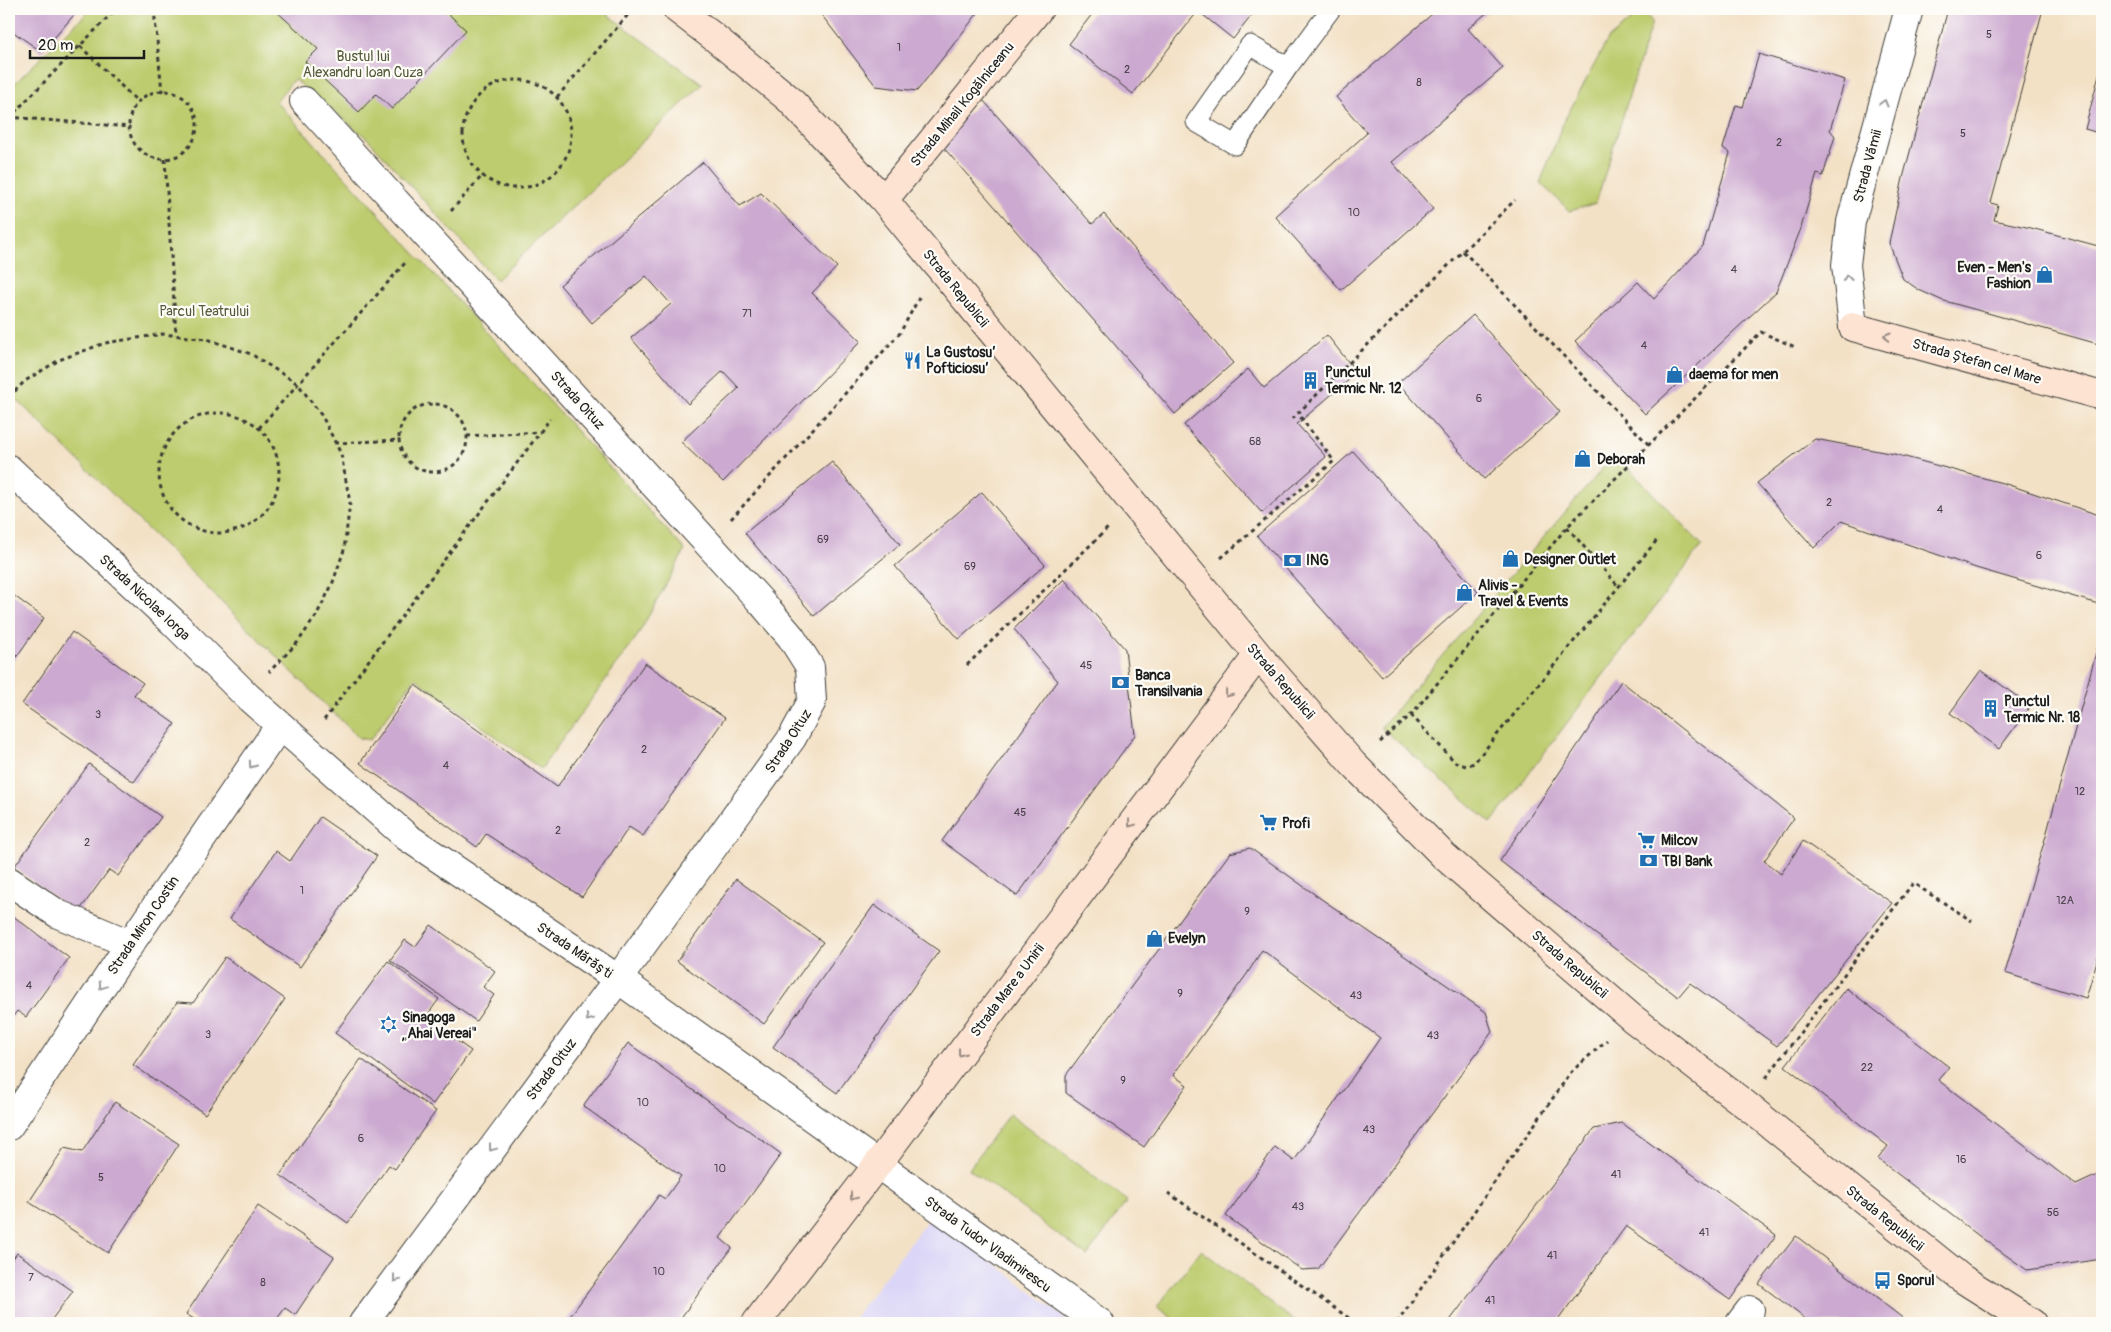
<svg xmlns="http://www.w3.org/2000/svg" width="2111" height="1332" font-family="Pangolin,sans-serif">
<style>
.built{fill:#dbd6f7}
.green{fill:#bdcc6e;stroke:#6c7445}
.building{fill:#cca9d0}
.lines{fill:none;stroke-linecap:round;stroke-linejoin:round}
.lane-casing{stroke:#3c3a36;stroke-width:21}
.street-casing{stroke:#3c3a36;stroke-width:30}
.secondary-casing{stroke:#3c3a36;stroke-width:30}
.path{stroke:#3c3a36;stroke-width:3;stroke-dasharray:4 4;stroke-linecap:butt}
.lane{stroke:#fff;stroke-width:19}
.street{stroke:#fff;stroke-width:28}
.secondary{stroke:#fde3d1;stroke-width:28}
.oneway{stroke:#999}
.oneway2{stroke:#988980}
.labels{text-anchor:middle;stroke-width:4.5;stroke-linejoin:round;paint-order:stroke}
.number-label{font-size:11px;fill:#483f49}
.park-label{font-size:14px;fill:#545a39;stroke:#fdfcf7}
.street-label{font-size:14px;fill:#1c1c1c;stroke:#fdfcf7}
.poi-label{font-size:14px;font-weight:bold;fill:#1c1c1c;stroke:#fdfcf7;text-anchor:start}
</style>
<rect width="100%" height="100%" fill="#fdfcf7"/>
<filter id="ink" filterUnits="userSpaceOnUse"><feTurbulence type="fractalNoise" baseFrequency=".02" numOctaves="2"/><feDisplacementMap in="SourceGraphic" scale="10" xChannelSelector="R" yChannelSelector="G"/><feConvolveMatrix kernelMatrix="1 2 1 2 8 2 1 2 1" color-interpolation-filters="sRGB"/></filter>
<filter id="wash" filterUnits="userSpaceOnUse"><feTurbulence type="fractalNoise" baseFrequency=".0096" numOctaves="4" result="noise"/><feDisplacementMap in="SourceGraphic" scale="20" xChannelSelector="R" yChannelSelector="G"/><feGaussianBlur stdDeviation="1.12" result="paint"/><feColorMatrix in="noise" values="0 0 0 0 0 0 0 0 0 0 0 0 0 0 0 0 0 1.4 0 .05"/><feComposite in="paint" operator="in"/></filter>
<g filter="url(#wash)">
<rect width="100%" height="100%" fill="#f3e1c6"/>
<path class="built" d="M932,1214L1071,1323H850Z"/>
<path class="green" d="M91,9H600L703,84L496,280L368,139L294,79L276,101L685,550L638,635L541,769L415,678L370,740L359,738L9,392V89Z
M1643,10L1652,22L1596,203L1570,211L1540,183L1564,121L1608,39Z
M1615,454L1702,545L1491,823L1381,727Z
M1009,1114L1127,1201L1087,1256L969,1169Z
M1201,1250L1297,1323H1179L1157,1307Z"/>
<g id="blocks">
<path class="building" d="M9,9H79L42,52L9,29Z
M274,9H443L466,30L392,109L376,94L359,112L305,62L318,49Z
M817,9H981L917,91L876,86Z
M1096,9H1257L1233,39L1198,11L1133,94L1069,44Z
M1438,9H1491L1468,29L1503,68L1392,162L1433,209L1341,290L1275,216L1367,133L1336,97Z
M1948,9H2043L1991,203L1998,205L1994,220L2031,228L2102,247V345L1941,300L1919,290L1903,279L1889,243L1903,178Z
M1759,54L1845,80L1830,130L1835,136L1823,176L1817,174L1800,231L1776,292L1645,414L1575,341L1638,282L1654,299L1703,246L1730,153L1723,148L1736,105L1743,107Z
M2102,63V134L2085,129Z
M983,100L1092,224L1104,214L1233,363L1175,414L937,140Z
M703,162L740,206L761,193L837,267L812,293L861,341L723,482L681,442L739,388L723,371L688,404L631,338L671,304L646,276L592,323L560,285Z
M1473,315L1560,412L1484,479L1398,383Z
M1327,335L1357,373L1297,424L1326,457L1262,513L1184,425L1248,369L1264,388Z
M1815,439L1894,454L2006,484L2102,516V605L1976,568L1841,521L1814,548L1757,483Z
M1353,451L1478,592L1382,677L1257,536Z
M832,462L900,544L814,616L745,533Z
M982,492L1045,565L959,639L895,566Z
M1064,579L1125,649L1135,735L1017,896L942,841L1058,681L1014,629Z
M9,592L44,618L10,666L9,665Z
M2102,631V944L2086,998L2005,973L2045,839Z
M72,632L143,683L134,695L175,724L134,782L22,704Z
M645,663L725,718L643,836L629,827L582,897L486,834L477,847L360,763L415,685L557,787Z
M1981,670L2030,706L1999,749L1950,713Z
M1621,681L1794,818L1764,861L1781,874L1803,841L1892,903L1777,1046L1690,983L1678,997L1500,861Z
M89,764L161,817L118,876L109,870L77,914L14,867Z
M320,817L377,856L300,967L230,919L276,851L290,861Z
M1250,848L1317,896L1486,1012L1492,1032L1318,1269L1302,1270L1226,1216L1275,1147L1294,1161L1380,1038L1272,957L1262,950L1247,974L1173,1075L1187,1085L1144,1147L1066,1093V1075L1230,853Z
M736,879L823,942L764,1024L677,961Z
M874,905L939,951L837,1093L773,1047Z
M9,913L69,958L26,1017L17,1011L9,1022Z
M431,925L495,971L483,987L494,995L476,1021L390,960L405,940L415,947Z
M225,957L285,999L205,1114L133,1065L177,1002L193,1003Z
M388,961L439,999L425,1018L471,1051L433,1104L335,1033Z
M1846,988L1949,1067L1938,1080L2076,1185L2102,1173V1259L2027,1270L1983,1239L1878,1159L1888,1146L1785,1066Z
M628,1043L781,1154L720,1238L732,1248L677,1323H565L659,1195L665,1199L681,1176L583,1106Z
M361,1059L436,1111L395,1169L389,1165L348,1223L280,1175Z
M115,1102L179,1144L108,1253L29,1202L64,1148L82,1152Z
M1622,1123L1776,1235L1730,1300L1626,1226L1556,1323H1448L1594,1129Z
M258,1206L334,1257L295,1315L285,1308L274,1323H200L186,1314Z
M1796,1236L1909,1323H1811L1759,1284Z
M17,1253L73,1291L49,1323H9V1264Z"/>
</g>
</g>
<g filter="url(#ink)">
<use href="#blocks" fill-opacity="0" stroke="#3c3a36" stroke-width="1"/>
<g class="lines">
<defs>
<path id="lane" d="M1288,67L1250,45L1196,122L1235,145L1288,67L1331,9"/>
<path id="street" d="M304,101L763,604L791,637L810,667L812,701L792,738L618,979L363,1323
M1853,327L1846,265L1851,222L1909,9
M9,469L173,622L247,696L407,837L618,979L1100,1323
M9,881L58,914L130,944
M9,1126L130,944L280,725
M1740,1323L1750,1310"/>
<path id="secondary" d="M677,9L715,38L789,99L884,200L1258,655L1353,764L1444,856L1632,1018L1746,1105L1961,1278L2032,1323
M884,200L1039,9
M1853,327L2102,396
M756,1323L877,1165L1258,655"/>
</defs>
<use href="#lane" class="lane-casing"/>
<use href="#street" class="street-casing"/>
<use href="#secondary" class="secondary-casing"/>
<path class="path" d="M154,9L162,92
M80,46L138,102
M463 134a54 54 0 1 1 108 0a54 54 0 1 1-108 0Z
M129 125a34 34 0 1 1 68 0a34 34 0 1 1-68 0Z
M557,97L633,9
M9,117L130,127
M9,118L116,9
M165,159L176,335
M451,211L482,176
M1463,251L1649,445
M9,397L25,381L59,360L105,343L163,334L207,339L251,354L298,384L322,416L341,454L350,503L344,550L332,585L316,616L298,642L269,672
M399 438a34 34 0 1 1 68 0a34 34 0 1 1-68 0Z
M159 473a60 60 0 1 1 120 0a60 60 0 1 1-120 0Z
M1292,419L1515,200
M259,428L405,263
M467,436L540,432
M335,443L399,440
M731,519L900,333L920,296
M1567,527L1618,586
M1221,558L1334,461L1298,414
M967,665L1109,527
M1411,715L1455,762L1466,766L1474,763L1657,540
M324,720L550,419
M1380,742L1411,715L1567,527L1761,332L1795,347
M1766,1078L1913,883L1972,921
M1168,1193L1356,1323
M1397,1323L1571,1072L1607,1040"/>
<use href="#lane" class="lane"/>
<use href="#street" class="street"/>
<use href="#secondary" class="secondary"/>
</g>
<defs><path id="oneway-chevron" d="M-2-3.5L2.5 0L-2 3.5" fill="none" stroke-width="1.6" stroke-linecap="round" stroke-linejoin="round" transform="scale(1.25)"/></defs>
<g class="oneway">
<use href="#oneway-chevron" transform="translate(1884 103) rotate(-75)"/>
<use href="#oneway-chevron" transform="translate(1847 278) rotate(-96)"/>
<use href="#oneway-chevron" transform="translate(252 765) rotate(125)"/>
<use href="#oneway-chevron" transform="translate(102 986) rotate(124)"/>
<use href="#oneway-chevron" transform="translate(589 1018) rotate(127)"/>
<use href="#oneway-chevron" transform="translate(492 1148) rotate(127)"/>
<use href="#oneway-chevron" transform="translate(396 1279) rotate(127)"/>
</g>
<g class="oneway2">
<use href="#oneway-chevron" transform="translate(1887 336) rotate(-164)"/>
<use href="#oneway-chevron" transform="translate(1228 694) rotate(128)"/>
<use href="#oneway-chevron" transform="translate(1131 824) rotate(127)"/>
<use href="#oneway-chevron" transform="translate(961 1053) rotate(127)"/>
<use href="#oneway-chevron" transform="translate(853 1197) rotate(127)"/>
</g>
</g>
<defs>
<symbol id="shop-bare" viewBox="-9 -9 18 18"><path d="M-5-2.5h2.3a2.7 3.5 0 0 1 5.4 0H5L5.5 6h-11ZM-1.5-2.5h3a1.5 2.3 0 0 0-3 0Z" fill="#1f6fb2" stroke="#fdfcf7" stroke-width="2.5" paint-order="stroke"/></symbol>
<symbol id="restaurant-bare" viewBox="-9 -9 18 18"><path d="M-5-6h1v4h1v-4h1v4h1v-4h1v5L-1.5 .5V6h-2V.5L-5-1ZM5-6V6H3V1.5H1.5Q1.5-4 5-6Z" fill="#1f6fb2" stroke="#fdfcf7" stroke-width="2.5" paint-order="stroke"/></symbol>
<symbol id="building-bare" viewBox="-9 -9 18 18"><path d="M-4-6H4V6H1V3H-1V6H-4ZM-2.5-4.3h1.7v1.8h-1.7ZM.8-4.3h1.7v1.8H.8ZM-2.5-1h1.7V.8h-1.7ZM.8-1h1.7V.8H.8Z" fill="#1f6fb2" stroke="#fdfcf7" stroke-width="2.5" paint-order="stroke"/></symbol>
<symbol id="bank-bare" viewBox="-9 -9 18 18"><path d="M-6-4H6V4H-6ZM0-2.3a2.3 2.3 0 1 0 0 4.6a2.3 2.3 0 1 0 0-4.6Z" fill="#1f6fb2" stroke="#fdfcf7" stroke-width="2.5" paint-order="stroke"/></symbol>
<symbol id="supermarket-bare" viewBox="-9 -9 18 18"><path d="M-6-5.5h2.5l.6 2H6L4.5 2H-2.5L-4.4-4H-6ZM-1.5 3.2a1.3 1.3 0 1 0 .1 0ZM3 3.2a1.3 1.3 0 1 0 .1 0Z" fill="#1f6fb2" stroke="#fdfcf7" stroke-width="2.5" paint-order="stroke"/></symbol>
<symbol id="synagogue-bare" viewBox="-9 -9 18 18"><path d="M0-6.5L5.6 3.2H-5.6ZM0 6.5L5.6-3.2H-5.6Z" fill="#1f6fb2" stroke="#fdfcf7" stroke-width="2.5" paint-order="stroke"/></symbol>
<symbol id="bus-bare" viewBox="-9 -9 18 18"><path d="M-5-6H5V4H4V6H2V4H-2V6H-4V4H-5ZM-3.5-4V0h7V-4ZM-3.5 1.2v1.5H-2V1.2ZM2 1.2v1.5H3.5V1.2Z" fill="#1f6fb2" stroke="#fdfcf7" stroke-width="2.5" paint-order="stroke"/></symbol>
</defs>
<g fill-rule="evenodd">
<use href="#shop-bare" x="2032" y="262" width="25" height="25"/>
<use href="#restaurant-bare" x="900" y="348" width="25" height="25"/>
<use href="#shop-bare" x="1662" y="362" width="25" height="25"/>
<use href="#building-bare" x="1298" y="368" width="25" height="25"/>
<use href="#shop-bare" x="1570" y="446" width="25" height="25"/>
<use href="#shop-bare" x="1498" y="546" width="25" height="25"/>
<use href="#bank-bare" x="1280" y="548" width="25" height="25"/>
<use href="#shop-bare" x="1452" y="580" width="25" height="25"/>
<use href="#bank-bare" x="1108" y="670" width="25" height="25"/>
<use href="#building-bare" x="1978" y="696" width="25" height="25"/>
<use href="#supermarket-bare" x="1256" y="810" width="25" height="25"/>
<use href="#supermarket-bare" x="1634" y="828" width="25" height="25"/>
<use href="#bank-bare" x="1636" y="848" width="25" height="25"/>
<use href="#shop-bare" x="1142" y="926" width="25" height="25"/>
<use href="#synagogue-bare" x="376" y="1012" width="25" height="25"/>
<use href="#bus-bare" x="1870" y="1268" width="25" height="25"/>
</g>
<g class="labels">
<g class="number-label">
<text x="1989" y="38">5</text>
<text x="899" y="51">1</text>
<text x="1127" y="73">2</text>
<text x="1419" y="86">8</text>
<text x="1963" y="137">5</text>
<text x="1779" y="146">2</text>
<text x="1354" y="216">10</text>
<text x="1734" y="273">4</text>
<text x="747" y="317">71</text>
<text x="1644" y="349">4</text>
<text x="1479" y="402">6</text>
<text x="1255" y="445">68</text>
<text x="1829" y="506">2</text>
<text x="1940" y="513">4</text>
<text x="823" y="543">69</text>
<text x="2039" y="559">6</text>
<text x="970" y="570">69</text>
<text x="1086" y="669">45</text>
<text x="98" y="718">3</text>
<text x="644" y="753">2</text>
<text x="446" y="769">4</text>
<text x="2080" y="795">12</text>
<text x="1020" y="816">45</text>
<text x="558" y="834">2</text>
<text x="87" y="846">2</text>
<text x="302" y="894">1</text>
<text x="2065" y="904">12A</text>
<text x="1247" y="915">9</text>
<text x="29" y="989">4</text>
<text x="1180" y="997">9</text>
<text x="1356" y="999">43</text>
<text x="208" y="1038">3</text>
<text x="1433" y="1039">43</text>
<text x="1867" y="1071">22</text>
<text x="1123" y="1084">9</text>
<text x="643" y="1106">10</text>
<text x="1369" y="1133">43</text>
<text x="361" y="1142">6</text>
<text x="1961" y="1163">16</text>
<text x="720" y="1172">10</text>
<text x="1616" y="1178">41</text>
<text x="101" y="1181">5</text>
<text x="1298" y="1210">43</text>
<text x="2053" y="1216">56</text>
<text x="1704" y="1236">41</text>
<text x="1552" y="1259">41</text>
<text x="659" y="1275">10</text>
<text x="31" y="1281">7</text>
<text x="263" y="1286">8</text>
<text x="1490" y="1304">41</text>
</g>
<g class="park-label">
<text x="363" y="61">Bustul lui<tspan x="363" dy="16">Alexandru Ioan Cuza</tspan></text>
<text x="204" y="316">Parcul Teatrului</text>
</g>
<g class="street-label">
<text transform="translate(962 104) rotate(-51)" y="5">Strada Mihail Kogălniceanu</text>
<text transform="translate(1867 166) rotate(-75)" y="5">Strada Vămii</text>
<text transform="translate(956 288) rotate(51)" y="5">Strada Republicii</text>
<text transform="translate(1977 361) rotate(16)" y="5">Strada Ștefan cel Mare</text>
<text transform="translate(578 400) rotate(48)" y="5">Strada Oituz</text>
<text transform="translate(145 597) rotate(43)" y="5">Strada Nicolae Iorga</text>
<text transform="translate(1281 681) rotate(49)" y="5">Strada Republicii</text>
<text transform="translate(788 741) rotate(-57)" y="5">Strada Oituz</text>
<text transform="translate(143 925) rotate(-56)" y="5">Strada Miron Costin</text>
<text transform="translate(575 950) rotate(34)" y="5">Strada Mărăști</text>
<text transform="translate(1570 964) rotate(41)" y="5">Strada Republicii</text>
<text transform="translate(1007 990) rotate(-53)" y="5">Strada Mare a Unirii</text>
<text transform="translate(551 1069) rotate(-53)" y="5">Strada Oituz</text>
<text transform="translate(1885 1218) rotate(39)" y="5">Strada Republicii</text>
<text transform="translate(988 1244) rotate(36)" y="5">Strada Tudor Vladimirescu</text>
</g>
<g class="poi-label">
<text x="2031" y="272" text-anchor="end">Even - Men's<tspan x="2031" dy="16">Fashion</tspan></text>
<text x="926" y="357">La Gustosu’<tspan x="926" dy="16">Pofticiosu’</tspan></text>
<text x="1325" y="377">Punctul<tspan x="1325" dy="16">Termic Nr. 12</tspan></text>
<text x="1689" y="379">daema for men</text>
<text x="1597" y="464">Deborah</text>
<text x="1524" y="564">Designer Outlet</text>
<text x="1306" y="565">ING</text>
<text x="1478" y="590">Alivis -<tspan x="1478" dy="16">Travel &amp; Events</tspan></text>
<text x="1135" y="680">Banca<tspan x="1135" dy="16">Transilvania</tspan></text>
<text x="2004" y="706">Punctul<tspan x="2004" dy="16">Termic Nr. 18</tspan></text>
<text x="1282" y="828">Profi</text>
<text x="1661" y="845">Milcov</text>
<text x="1662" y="866">TBI Bank</text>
<text x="1168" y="943">Evelyn</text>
<text x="402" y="1022">Sinagoga<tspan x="402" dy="16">„Ahai Vereai"</tspan></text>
<text x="1897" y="1285">Sporul</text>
</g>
</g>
<rect width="2111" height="1332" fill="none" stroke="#fdfcf7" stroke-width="30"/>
<path d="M30 50v8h114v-8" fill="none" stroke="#1c1c1c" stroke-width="2.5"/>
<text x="38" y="50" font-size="15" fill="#1c1c1c" stroke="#fdfcf7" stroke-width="4" paint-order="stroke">20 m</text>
</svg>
